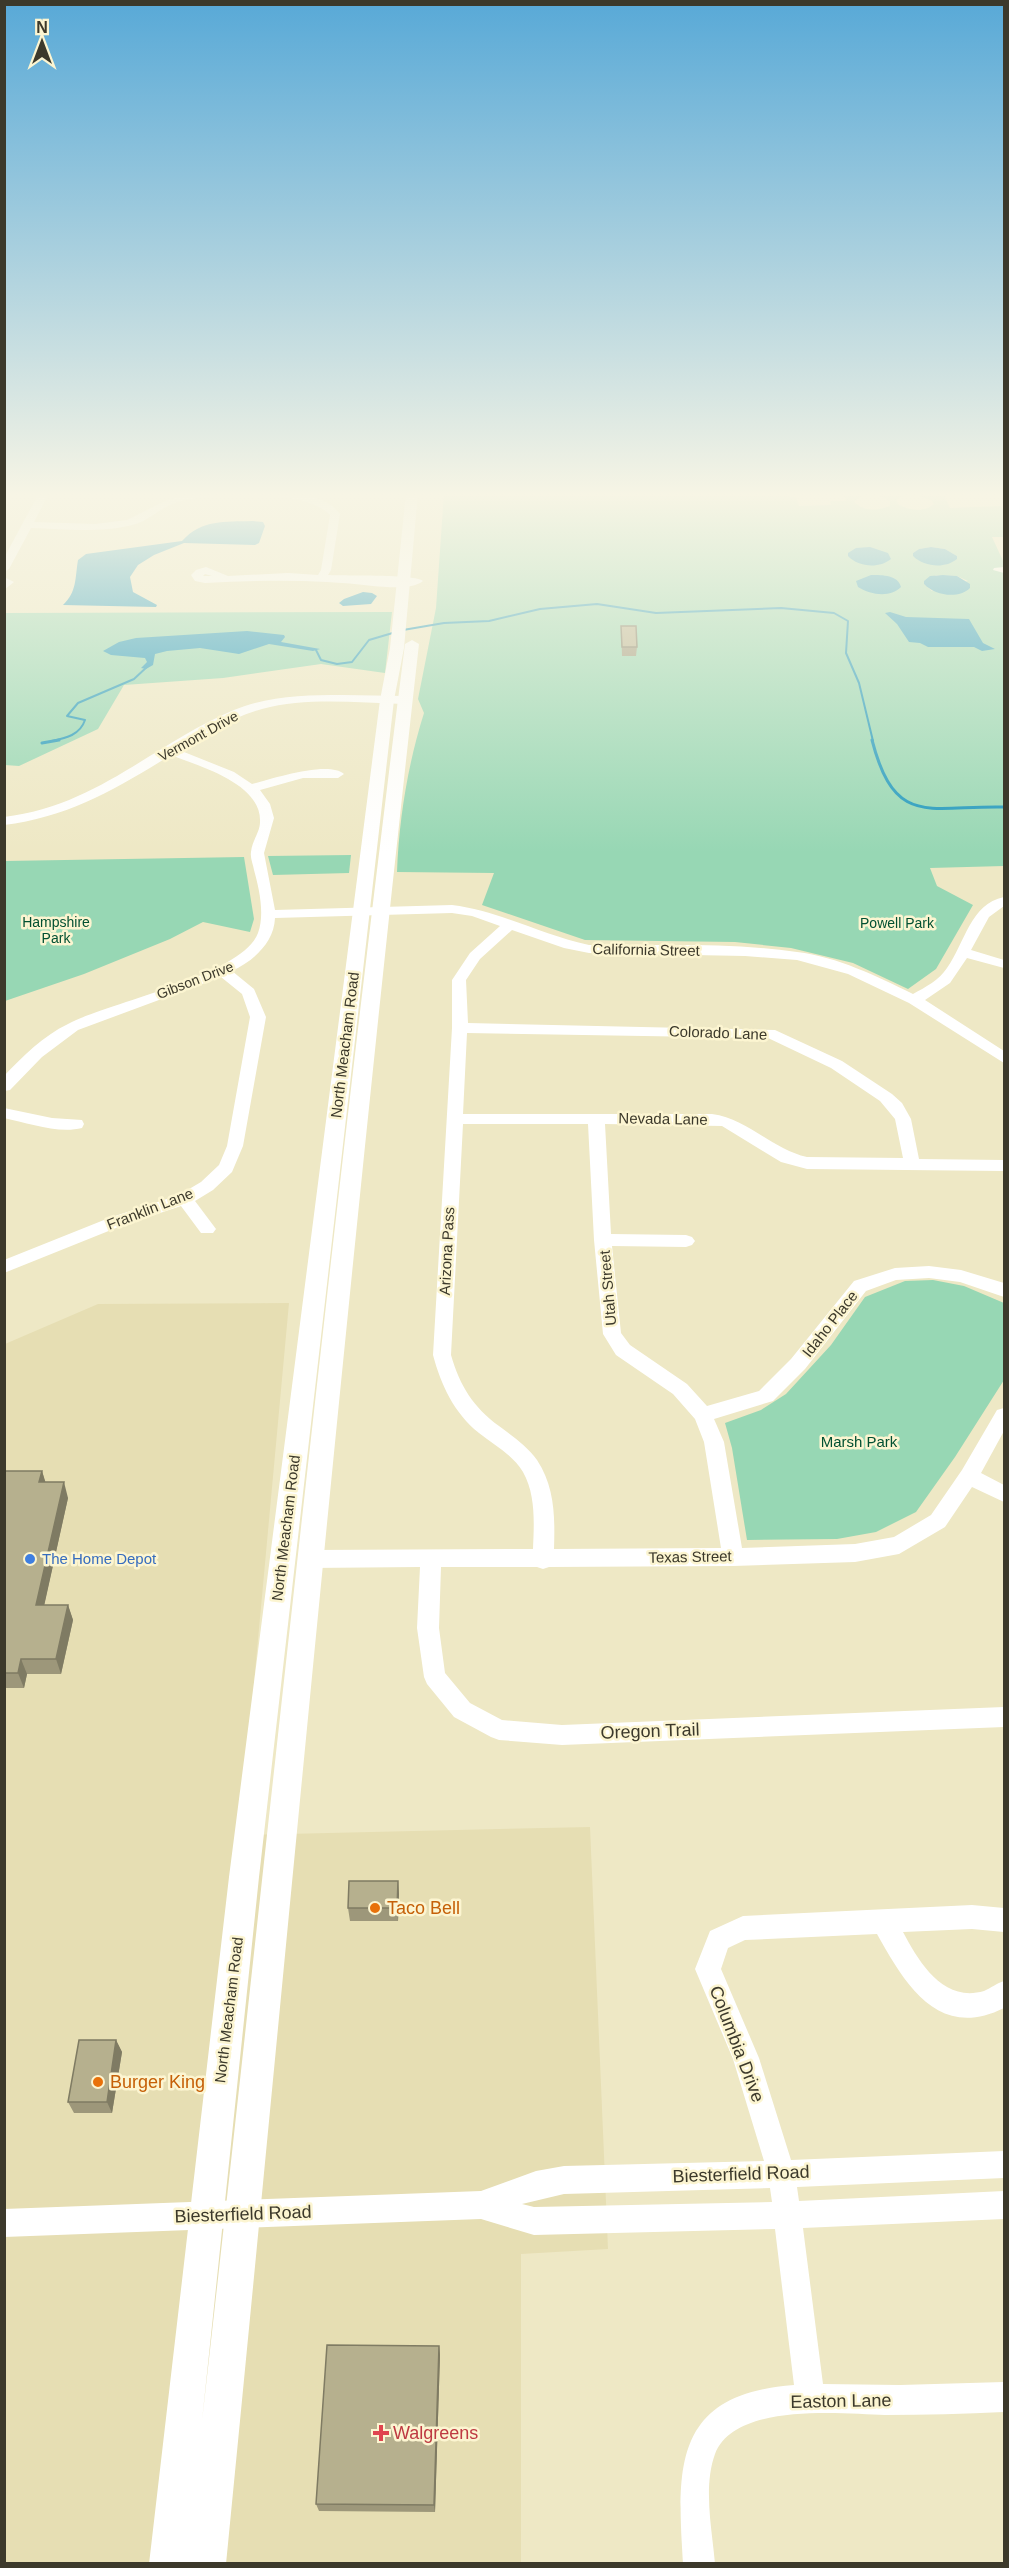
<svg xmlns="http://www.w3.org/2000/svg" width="1009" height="2568" font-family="Arial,sans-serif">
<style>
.built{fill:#e6deb3}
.green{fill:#97d7b4;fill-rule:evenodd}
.water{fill:#2199bd}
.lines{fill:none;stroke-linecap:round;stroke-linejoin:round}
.stream-far1{stroke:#2199bd;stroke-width:2}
.stream{stroke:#2199bd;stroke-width:3}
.minor{fill:#fff;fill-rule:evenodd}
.major{fill:#fff;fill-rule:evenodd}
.wall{fill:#9d977a}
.shaded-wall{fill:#7f7b63}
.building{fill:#b6b08e;stroke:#7f7b63;stroke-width:1.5}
.shop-dot{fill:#3f7fe0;stroke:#fcf5d1;stroke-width:2}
.food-dot{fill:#e8710a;stroke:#fcf5d1;stroke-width:2}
.health-dot{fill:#e0444e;stroke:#fcf5d1;stroke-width:2}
.labels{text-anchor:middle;stroke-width:5;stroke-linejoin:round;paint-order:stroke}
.far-street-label{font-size:14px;fill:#3c392b;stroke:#fcf5d1}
.far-park-label{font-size:14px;fill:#025032;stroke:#fcf5d1}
.street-label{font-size:15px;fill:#3c392b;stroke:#fcf5d1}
.park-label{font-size:15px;fill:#025032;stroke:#fcf5d1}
.shop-label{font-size:15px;fill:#366cbe;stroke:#fcf5d1;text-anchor:start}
.near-street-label{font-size:18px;fill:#3c392b;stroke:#fcf5d1}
.near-food-label{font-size:18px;fill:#c56008;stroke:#fcf5d1;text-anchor:start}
.near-health-label{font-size:18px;fill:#be3a42;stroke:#fcf5d1;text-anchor:start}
</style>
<rect width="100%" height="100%" fill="#eee8c5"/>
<path class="built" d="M289,1303L240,1835L590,1827L608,2249L521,2254V2563L5,2564V1344L98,1304Z"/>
<path class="green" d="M444,493H788L789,497H796L799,506L831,505L830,501H846L844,493H862L863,496L854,501C862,512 878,511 890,506V501L877,495H905L896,500L899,505C909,510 924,513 934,504L931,500L919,496L918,493H943L950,508L1001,506L1004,513V537H992L1004,563V866L930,868L937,886L973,905L936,969L908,989L853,963L791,948L735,942L585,940L482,905L494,873L397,872C399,818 408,764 424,713L418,699L436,608ZM931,547L945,549L957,556C942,572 931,563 913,556V553L919,549ZM936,575L957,576L968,581L932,591L924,584Z
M392,612L385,673L321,664L223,678L124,685L98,729L19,766L5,765V613Z
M351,855L349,873L273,875L268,856Z
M244,857L254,919L250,932L203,922L170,939L84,974L5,1001V861Z
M933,1280L964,1286L1004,1303V1380L955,1457L916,1512L876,1532L837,1539L747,1540L732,1448L725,1423L761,1410L786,1394L831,1345L865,1297L905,1281Z"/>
<path class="water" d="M252,521L263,522L265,526L259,543L255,545L184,543L154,555L138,565L130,577L133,592L157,605L156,607L63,605C77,592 75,578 78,560L86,554L182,541C202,519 225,522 252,521Z
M870,547L888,553L891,559C879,569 858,567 848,556V553L856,548Z
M931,547L945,549L957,556V559C945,569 924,567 913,556V553L919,549Z
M871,575C883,575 898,575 901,587C890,598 871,595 858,587L856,581Z
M943,575L957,576L970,584V588C959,599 935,596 924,584V581L930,576Z
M363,592L372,593L377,596L371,604L343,606L339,603L344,599Z
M890,612L906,617L969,619L983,643L995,649L982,651L974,647H928L920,643L909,642L897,624L885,613Z
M247,631L284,635L285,637L281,642L320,649L313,651L269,644L239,654L200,648L167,651L155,654L153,665L146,669L141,668L147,662L145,658L111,655L103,651L119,642L136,638Z"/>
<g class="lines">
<path class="stream-far1" d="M403,630L444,623L489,621L540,609L597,604L656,613L781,608L834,613L848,621L846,653L859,683L873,741
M316,650L321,660L337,664L352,662L369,640L396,632
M52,741C66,738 80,735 85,720L67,716L78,703L134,679L149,665"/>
<path class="stream" d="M872,740C895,829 930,805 1004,807
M42,743L59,740"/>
<path class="minor" d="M39,493H49L34,522L95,524L127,520L167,500L198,493H294C312,496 328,499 340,514L331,570L328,575C345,576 415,574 423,581C412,590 387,587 373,586C317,579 262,580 205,583L195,581L191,575L196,570L206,567L228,576L288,573L318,575L321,570L330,515C304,488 212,492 177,502C159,508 147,523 128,526C96,533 63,529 31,528L9,569L4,572V558ZM205,574L212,576H203Z
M1004,567V573L993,570L994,568Z
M4,577L14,582L4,590Z
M342,695L404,696L410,700L404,704C357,703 307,697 262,709C232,717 205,734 179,750L234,772L252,784C271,779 329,760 344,774L338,778H303L260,790L270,804L274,818L264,853L275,910L452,905C500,911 542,935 589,945C658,946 729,942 797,952C838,957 876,976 913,994C926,987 939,980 947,968C965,943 970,904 1004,897V906L989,917L971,950L1004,960V968L967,958L950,983L925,1000L1004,1051V1063L909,1003L848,974L797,960L745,956L589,953L564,948L512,930L480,959L466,980L468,1023L775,1030L842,1061L892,1094L902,1103L911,1119L919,1159L1004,1160V1171L807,1169L781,1162L722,1126L605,1124L611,1234L686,1235L692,1237L695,1241L692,1245L686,1247L612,1246L621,1333L630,1345L687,1384L707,1406L759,1391L791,1359L854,1281L895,1268L929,1266L961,1270L1004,1283V1297L960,1282L929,1278L896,1280L866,1291L805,1369L773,1401L714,1419L724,1442L742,1548L855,1544L894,1537L931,1515L962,1470L997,1410L1004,1408V1431L981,1473L1004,1485V1502L972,1487L945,1527L899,1554L855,1562L733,1566L549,1567L543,1569L537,1567H441L439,1628L445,1673L470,1703L502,1720L562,1725L1004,1707V1727L562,1745L499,1740L491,1737L454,1717L427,1684L424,1677L417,1628L420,1567L309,1568L302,1565L299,1559L302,1553L309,1550L533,1549C534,1524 536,1495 523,1472C513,1455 494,1445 479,1433C454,1413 441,1385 433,1355L452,1028V980L470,953L500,926L472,916L452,913L275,918C274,943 253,961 232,971L254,989L266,1017L243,1146L232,1172L213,1190L195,1201L216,1229L213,1233H201L181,1206L121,1226L4,1273V1260L109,1218L179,1195L201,1182L219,1165L227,1146L250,1017L242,994L221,977L78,1030L42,1057L10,1090L4,1091V1076C23,1056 43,1036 68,1024C109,1002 242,976 258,933C265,914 259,888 254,870C253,864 250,858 251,852C252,841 260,832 260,822C262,783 198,766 171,755C116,789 69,817 4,825V817C97,806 153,744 234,710C268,696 306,695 342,695ZM467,1033L768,1038L831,1068L880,1101L895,1119L903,1158L807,1157C772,1149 748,1119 712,1114H463ZM463,1124H588L594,1240L603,1334L616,1355L673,1394L695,1419L704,1442L721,1548L554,1549C555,1518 555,1487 537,1460C527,1446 512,1436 499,1426C473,1407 460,1386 451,1355Z
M4,1108L52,1118L82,1120L84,1124L82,1128C58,1134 28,1123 4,1118Z
M972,1905L1004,1908V1932L972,1929L903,1932C919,1962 943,2003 984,1991C991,1988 997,1983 1004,1981V2008C938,2041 905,1984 877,1934L745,1940L728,1948L721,1969L759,2058L791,2160L1004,2151V2178L797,2187L799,2201L1004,2191V2219L803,2228L823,2384L900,2385L1004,2382V2412C965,2414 925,2415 885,2415C842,2414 735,2402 715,2454C703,2487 712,2529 715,2564H683C677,2467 673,2394 794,2385L775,2229L534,2235L481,2219L4,2237V2209L481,2191L536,2171L564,2166L764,2161L733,2059L695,1969L710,1931L743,1916ZM770,2188L772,2202L534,2207L522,2204L564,2194Z"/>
<path class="major" d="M406,493H418L404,648L394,700L259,1877L202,2421C269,1828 330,1235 405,644L412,640L419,644C347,1283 289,1924 226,2564H149L229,1877L380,700L390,648Z"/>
</g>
<path class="wall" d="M621,626L637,647L636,656H622Z
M4,1471H42L45,1482L68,1498L44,1605H68L73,1620L61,1674H27L24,1688H4Z
M398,1881L399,1894L398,1921H350L348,1908Z
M116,2040L122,2052L112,2113H74L68,2102Z
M439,2346L440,2355L435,2512L319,2511L316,2504Z"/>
<path class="shaded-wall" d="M42,1471L47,1487L39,1482Z
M64,1482L68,1498L41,1620L36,1605Z
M68,1605L73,1620L61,1674L56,1659Z
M21,1659L27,1674L24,1688L18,1673Z
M398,1881L399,1894L398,1921L397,1908Z
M116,2040L122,2052L112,2113L107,2102Z
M439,2346L440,2355L435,2512L434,2505Z"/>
<path class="building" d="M621,626H636L637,647H622Z
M4,1471H42L39,1482H64L36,1605H68L56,1659H21L18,1673H4Z
M349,1881H398L397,1908H348Z
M79,2040H116L107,2102H68Z
M327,2345L439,2346L434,2505L316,2504Z"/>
<linearGradient id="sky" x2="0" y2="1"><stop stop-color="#58a9d7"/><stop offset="0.58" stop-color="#f7f5e5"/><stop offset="1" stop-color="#f7f5e5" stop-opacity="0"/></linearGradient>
<rect width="1009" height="853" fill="url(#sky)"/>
<circle class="shop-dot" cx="30" cy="1559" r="6"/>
<g class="food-dot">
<circle cx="375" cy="1908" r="6"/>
<circle cx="98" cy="2082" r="6"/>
</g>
<path class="health-dot" d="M378 2424h6v6h6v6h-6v6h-6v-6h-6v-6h6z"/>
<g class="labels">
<g class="far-street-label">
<text transform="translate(198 736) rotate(-29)" y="5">Vermont Drive</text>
<text transform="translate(195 980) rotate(-21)" y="5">Gibson Drive</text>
</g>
<g class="far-park-label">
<text x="56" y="927">Hampshire<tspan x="56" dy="16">Park</tspan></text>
<text x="897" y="928">Powell Park</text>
</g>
<g class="street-label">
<text transform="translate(646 950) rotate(1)" y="5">California Street</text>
<text transform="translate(718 1033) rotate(2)" y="5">Colorado Lane</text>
<text transform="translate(345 1045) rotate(-83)" y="5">North Meacham Road</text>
<text transform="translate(663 1119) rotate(1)" y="5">Nevada Lane</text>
<text transform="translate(150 1209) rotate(-21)" y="5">Franklin Lane</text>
<text transform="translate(447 1251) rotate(-87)" y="5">Arizona Pass</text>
<text transform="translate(608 1288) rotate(-95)" y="5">Utah Street</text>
<text transform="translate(830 1324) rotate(-52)" y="5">Idaho Place</text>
<text transform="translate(286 1528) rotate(-83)" y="5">North Meacham Road</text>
<text transform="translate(690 1557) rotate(-1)" y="5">Texas Street</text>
<text transform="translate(229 2010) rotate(-83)" y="5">North Meacham Road</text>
</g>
<g class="park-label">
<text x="859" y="1447">Marsh Park</text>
</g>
<g class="shop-label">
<text x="42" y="1564">The Home Depot</text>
</g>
<g class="near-street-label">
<text transform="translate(650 1731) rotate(-2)" y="6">Oregon Trail</text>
<text transform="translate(737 2044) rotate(69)" y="6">Columbia Drive</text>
<text transform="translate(741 2174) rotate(-2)" y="6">Biesterfield Road</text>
<text transform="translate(243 2214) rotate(-2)" y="6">Biesterfield Road</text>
<text transform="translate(841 2401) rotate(-1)" y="6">Easton Lane</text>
</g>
<g class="near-food-label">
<text x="387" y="1914">Taco Bell</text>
<text x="110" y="2088">Burger King</text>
</g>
<g class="near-health-label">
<text x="393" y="2439">Walgreens</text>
</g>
</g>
<rect width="1009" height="2568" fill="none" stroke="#3c392b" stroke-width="12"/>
<g transform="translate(42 42)" stroke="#fcf5d1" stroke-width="4.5" paint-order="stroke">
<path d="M0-4.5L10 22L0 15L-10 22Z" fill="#3c392b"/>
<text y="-9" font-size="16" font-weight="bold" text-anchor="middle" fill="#3c392b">N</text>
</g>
</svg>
